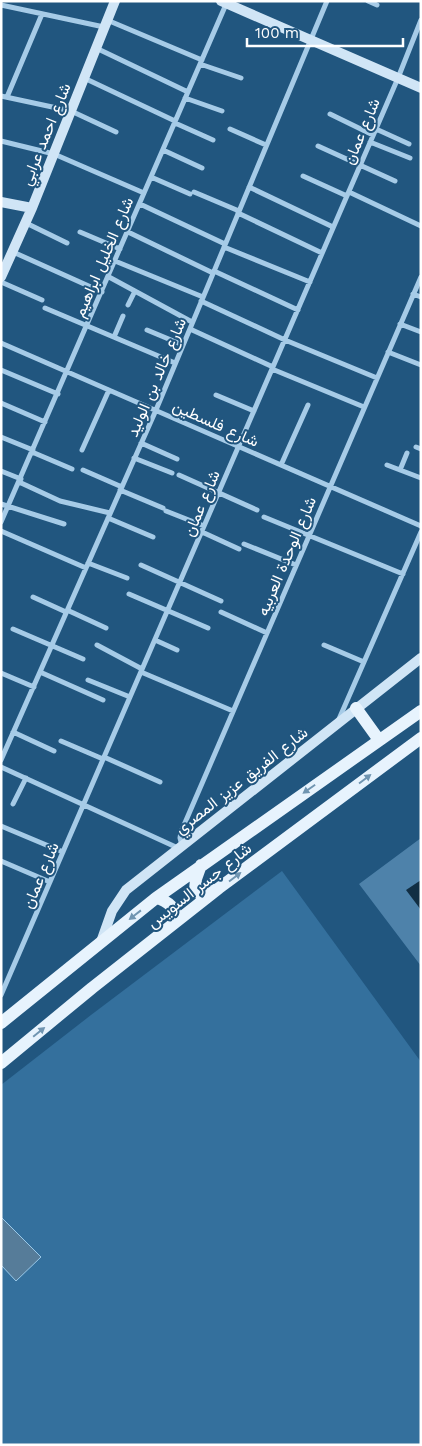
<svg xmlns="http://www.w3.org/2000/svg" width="422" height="1446" font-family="'Work Sans',Vazirmatn,sans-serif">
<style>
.green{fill:#34709d}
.water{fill:#567c99;stroke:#99c8e8}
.shadow{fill:#0007}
.building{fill:#4e82aa}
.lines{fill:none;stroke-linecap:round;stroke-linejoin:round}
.street{stroke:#a6cbe7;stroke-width:5}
.secondary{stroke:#d0e5f6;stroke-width:10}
.primary{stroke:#e7f3fd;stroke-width:12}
.oneway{fill:#7095b1}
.labels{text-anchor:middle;stroke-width:4;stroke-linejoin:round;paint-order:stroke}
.street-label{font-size:16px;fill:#fff;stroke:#21567f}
</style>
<rect width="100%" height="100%" fill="#21567f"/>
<path class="green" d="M282,871L421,1062V1445H1V1085L91,1015Z"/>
<path class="water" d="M1,1217L41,1257L16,1281L1,1265Z"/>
<path class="shadow" d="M421,840V903L419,905L421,907V964L361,884Z"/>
<path class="building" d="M421,838V880L406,890L421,910V966L359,884Z"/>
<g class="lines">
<path class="street" d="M368,1L377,5
M1,5L104,27
M107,20L202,60
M96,48L188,92
M200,64L241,78
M84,78L175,121
M1,96L71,111L116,132
M7,97L42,14
M185,98L222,111
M330,114L373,135
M175,123L213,140
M230,129L266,145
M376,129L409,144
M1,141L54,154L144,193
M370,142L410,158
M318,146L395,181
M163,150L202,168
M303,176L347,196
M151,177L190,194
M249,187L333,227
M194,192L239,211
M349,192L421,226
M140,204L225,244
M238,213L322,253
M26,223L67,243
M80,232L120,249
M128,232L213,273
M224,247L310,282
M13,252L102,292
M115,261L203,297
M214,271L298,310
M109,277L192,322
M1,282L42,300
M413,294L421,297
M201,301L285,340L377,378
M128,305L135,291
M45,308L175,363
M400,324L421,332
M190,329L273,367
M147,330L183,345
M114,337L123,316
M1,343L421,526
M388,352L421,365
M272,369L364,407
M1,370L58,394
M216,395L254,411
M1,403L45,422
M1,437L33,450
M141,443L177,459
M416,447L421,449
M82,450L109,390
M32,452L72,469
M134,458L172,473
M281,465L308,405
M387,465L421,478
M83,470L122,487
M400,470L407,453
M1,471L21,479
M179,475L257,510
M19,482L60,501L110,513
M120,490L163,508
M1,504L64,524
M166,511L204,526
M264,517L403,574
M108,518L153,537
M1,522L227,2
M1,531L86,568
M202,532L239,549
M244,544L296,565
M88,563L127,578
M141,565L221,601
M129,594L208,628
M33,597L66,612
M67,610L106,628
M221,612L267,633
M13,629L83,659
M155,640L177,650
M97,645L142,669
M324,645L364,662
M40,672L103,700
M141,672L233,711
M1,673L34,687
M88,680L130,697
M339,719L421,532
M13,732L54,751
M61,741L103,759
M104,757L160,782
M1,760L156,410L327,1
M1,767L178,848
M13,804L26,778
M1,826L63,852
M182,846L180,838L181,832L421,277
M1,861L50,882
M1,995L398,78L421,20"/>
<path class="secondary" d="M221,1L421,88
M1,202L32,208
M1,277L32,208L115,1
M101,942L112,911L126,890L421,658"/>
<path class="primary" d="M356,708L379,740
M201,865L196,879L195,890L200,894L214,890
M156,898C169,901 176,909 177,921
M1,1023L156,898L421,711
M1,1063L92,988L219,888L421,738"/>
</g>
<defs><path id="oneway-solid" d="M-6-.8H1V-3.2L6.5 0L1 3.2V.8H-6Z" transform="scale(1.25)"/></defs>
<g class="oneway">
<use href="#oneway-solid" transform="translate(365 779) rotate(-37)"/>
<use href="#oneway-solid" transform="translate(309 789) rotate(145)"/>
<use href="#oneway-solid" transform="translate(235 877) rotate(-37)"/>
<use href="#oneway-solid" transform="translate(135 915) rotate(142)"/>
<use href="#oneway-solid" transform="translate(39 1032) rotate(-39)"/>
</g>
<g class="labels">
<g class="street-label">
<text transform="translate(361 131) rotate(-67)" y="6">شارع عمان</text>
<text transform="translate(45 134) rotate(-68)" y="6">شارع احمد عرابي</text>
<text transform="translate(103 257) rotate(-67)" y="6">شارع الخليل ابراهيم</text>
<text transform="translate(156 377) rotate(-67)" y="6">شارع خالد بن الوليد</text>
<text transform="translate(216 423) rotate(24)" y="6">شارع فلسطين</text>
<text transform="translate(201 503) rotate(-67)" y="6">شارع عمان</text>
<text transform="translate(286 556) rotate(-67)" y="6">شارع الوحدة العربيه</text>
<text transform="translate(241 780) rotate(-38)" y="6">شارع الفريق عزيز المصري</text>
<text transform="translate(40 875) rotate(-67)" y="6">شارع عمان</text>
<text transform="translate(199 885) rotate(-38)" y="6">شارع جسر السويس</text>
</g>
</g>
<rect width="422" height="1446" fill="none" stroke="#ffffff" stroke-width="5"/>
<path d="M247 38v8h156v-8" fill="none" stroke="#ffffff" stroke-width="2.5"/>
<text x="255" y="38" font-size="15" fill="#ffffff" stroke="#21567f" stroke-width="4" paint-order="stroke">100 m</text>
</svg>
